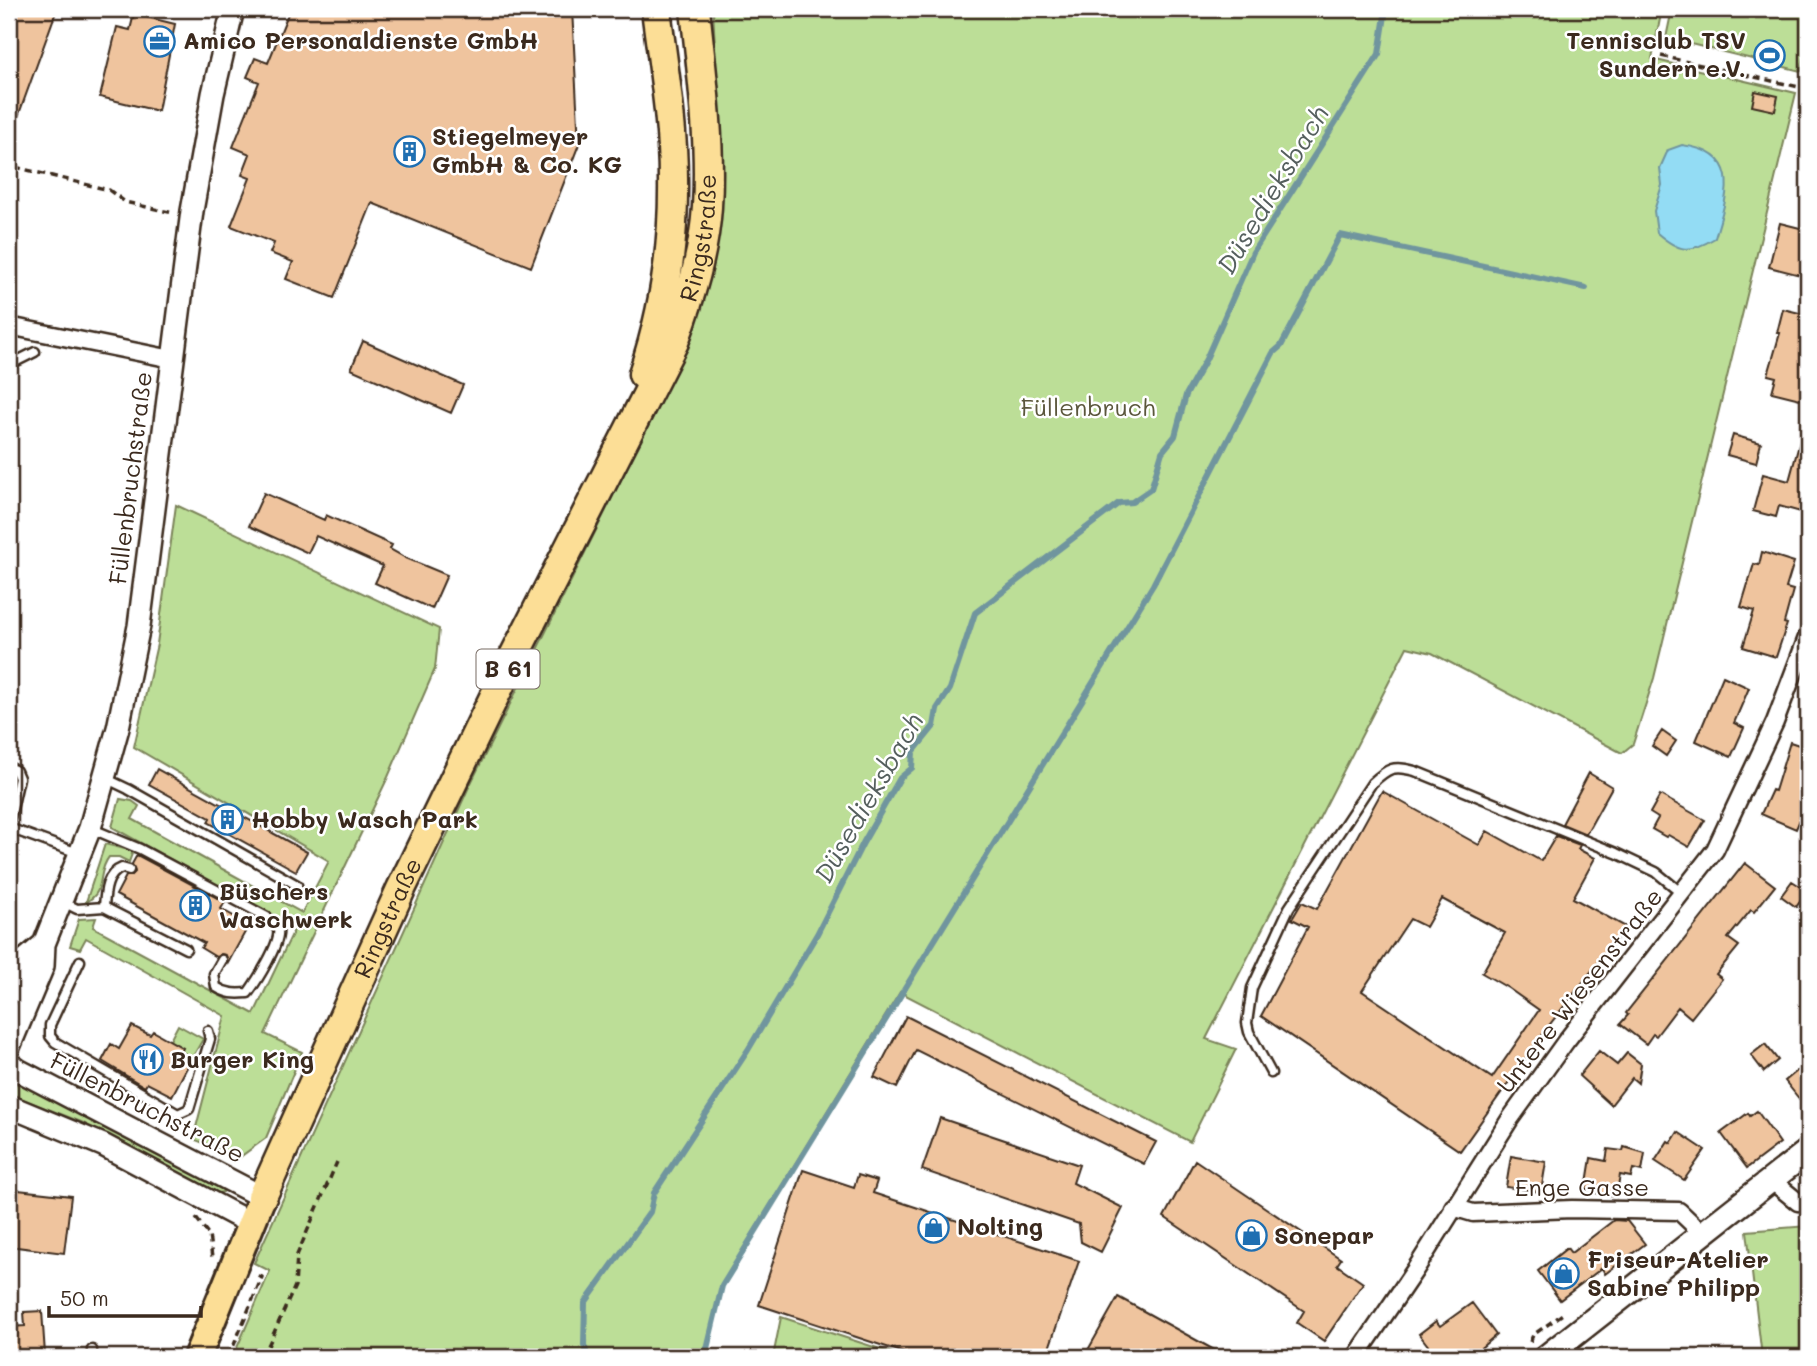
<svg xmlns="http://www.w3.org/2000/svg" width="1817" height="1366" font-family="Mali,sans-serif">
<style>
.green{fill:#bcde97;stroke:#7c845a;stroke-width:2}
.water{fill:#93dcf4;stroke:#70959e;stroke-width:2}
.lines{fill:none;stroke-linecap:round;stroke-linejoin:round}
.stream{stroke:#70959e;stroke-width:6}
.building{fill:#efc49e;stroke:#3b2a1e;stroke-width:2;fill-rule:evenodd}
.service-casing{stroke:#3b2a1e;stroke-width:13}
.minor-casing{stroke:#3b2a1e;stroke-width:21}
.tertiary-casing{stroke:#3b2a1e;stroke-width:26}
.secondary-casing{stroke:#3b2a1e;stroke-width:28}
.primary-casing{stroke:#3b2a1e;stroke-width:32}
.trunk-casing{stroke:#3b2a1e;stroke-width:33}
.path{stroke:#3b2a1e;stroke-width:3.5;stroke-dasharray:7 5;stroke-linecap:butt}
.service{stroke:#fff;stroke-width:8}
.minor{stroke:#fff;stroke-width:16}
.tertiary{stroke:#fff;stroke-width:21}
.secondary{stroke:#fff;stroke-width:23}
.primary{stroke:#fcde96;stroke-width:26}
.trunk{stroke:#fcde96;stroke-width:28}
.labels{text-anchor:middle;stroke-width:5;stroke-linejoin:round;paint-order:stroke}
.shield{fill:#fff;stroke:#766a62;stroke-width:2}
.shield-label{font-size:23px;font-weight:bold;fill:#3b2a1e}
.poi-label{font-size:24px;font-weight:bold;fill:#3b2a1e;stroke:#fff;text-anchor:start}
.street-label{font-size:24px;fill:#3b2a1e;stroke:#fff}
.park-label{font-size:24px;fill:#5b573c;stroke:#fff}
.water-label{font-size:26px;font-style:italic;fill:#555f5e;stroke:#fff}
</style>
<rect width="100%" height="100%" fill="#fff"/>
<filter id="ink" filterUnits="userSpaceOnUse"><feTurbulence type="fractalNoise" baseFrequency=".0143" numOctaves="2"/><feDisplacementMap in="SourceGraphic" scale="14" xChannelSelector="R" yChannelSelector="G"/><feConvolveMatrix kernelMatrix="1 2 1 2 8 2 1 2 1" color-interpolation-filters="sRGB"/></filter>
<g filter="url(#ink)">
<path class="green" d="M713,9H1662L1652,59L1796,93L1654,678L1633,744L1622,753L1432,653L1407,647L1206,1039L1236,1049L1190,1142L900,992L721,1285L705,1357H233L270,1271L254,1263L468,789L661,399L698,303L718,108Z
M1672,9H1808V38L1801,71L1666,38Z
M176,505L439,629L435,669L388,777L265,1034L302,1052L266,1138L240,1157L193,1139L225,1016L86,938L80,949L70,946L79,919L96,918L93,927L254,1014L295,928L112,827L120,799L132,801L139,806L132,819L302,913L329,861L134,747L157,644Z
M105,844L133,851L129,862L119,857H109C96,873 107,891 86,902Z
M178,1025L203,1039L192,1058L168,1044Z
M17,1083L24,1084L222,1188L223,1192L218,1193L81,1122L12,1095L11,1090Z
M1808,1226V1357H1762L1747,1231Z
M781,1317L905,1357H773Z"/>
<path class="water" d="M1682,145C1743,153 1728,194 1715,238C1689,254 1679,252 1657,233L1654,211L1662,185L1660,168L1668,150Z"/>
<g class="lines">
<path class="stream" d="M588,1357L584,1345L585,1303L650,1212L654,1193L748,1050L817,934L863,843L900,778L912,768L913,752L934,726L937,709L950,689L975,613L1119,503L1132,502L1151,489L1162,452L1175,436L1186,395L1206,359L1253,252L1379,54L1386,9
M705,1357L722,1286L1153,585L1273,353L1281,346L1340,235L1586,288"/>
</g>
<path class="building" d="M9,9H57L11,136H9Z
M290,9H572L579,144L531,267L372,203L334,298L286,279L293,262L270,253L274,243L231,226L250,178L242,175L250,154L233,147L259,82L247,77L255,58L268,63Z
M134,14L175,24L158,111L100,97L117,27L130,30Z
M1755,91L1778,96L1775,111L1752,106Z
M1780,223L1808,230V277L1769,267Z
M1783,309L1808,315V401L1772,392L1776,377L1768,375L1780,333H1777Z
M363,341L463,385L451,413L351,369Z
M1803,430L1808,431V514L1779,506L1776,517L1753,511L1763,474L1789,481Z
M1733,435L1761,443L1756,463L1727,455Z
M264,493L324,520L326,515L392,545L390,549L406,558L447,575L432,609L375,583L383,566L316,536L308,553L249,526Z
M1762,552L1794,562L1786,588L1793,590L1784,623L1787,624L1776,657L1743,647L1754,611L1741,607L1754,564L1759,565Z
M1723,676L1749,688L1734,723L1744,728L1731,757L1696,741Z
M1662,731L1676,741L1666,756L1652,746Z
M1790,742L1808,748V801L1796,829L1761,814L1772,790L1775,791Z
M157,769L307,852L296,871L208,822L210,818L149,784Z
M1589,773L1612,787L1586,834L1562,824Z
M1382,791L1479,845L1487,831L1541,861L1556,836L1580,845L1578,849L1595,858L1573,898L1626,927L1547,1028L1460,1151L1261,1016L1308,927L1292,919L1302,902L1317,909ZM1442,899L1505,933L1482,973L1508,988L1539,1010L1492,1078L1362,991L1410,919L1426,927Z
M1660,795L1705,820L1689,847L1668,835L1666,837L1652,829L1658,818L1650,813Z
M137,855L225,902L221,909L249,925L228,963L226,955L221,954L216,957L201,948L204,943L116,895L126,876H131L135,872L132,864Z
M1745,863L1775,886L1754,912L1751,910L1728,938L1739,946L1716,974L1722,979L1691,1018L1678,1007L1656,1036L1653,1034L1646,1044L1620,1024L1628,1015L1626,1013Z
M1792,881L1808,891L1796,907L1781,896Z
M906,1016L1156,1142L1144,1164L916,1050L897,1088L874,1077Z
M132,1026L150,1035L153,1031L183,1048L181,1052L192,1058L172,1096L147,1083L145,1087L102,1061L111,1044L119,1049Z
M1765,1044L1778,1060L1764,1072L1751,1055Z
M1599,1051L1617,1065L1627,1053L1641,1064L1638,1083L1632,1078L1611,1105L1579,1076Z
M1808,1062V1110L1785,1081Z
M1757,1111L1780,1143L1747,1168L1721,1133L1748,1113L1750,1116Z
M940,1118L1079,1165L1073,1183L1123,1208L1101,1252L1081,1242L1079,1224L922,1170Z
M1678,1132L1705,1150L1684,1180L1655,1161L1668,1141L1671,1143Z
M1624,1147L1645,1153L1642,1171L1633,1169L1631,1177L1620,1175L1616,1197L1596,1193L1597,1191L1586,1189L1591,1158L1606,1161L1608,1149L1623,1151Z
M1511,1156L1546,1162L1541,1192L1506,1187Z
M1195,1160L1341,1259L1337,1265L1363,1283L1324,1341L1297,1323L1304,1311L1164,1217Z
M803,1170L854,1187L858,1175L877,1181L873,1193L1079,1261L1046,1357H917L759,1305Z
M9,1189L71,1196L64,1253L9,1246Z
M1614,1220L1627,1221L1645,1244L1605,1274L1602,1268L1560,1300L1538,1271L1567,1248L1571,1253Z
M1118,1297L1227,1357H1084Z
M1472,1303L1496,1335L1470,1357H1437L1419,1334L1436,1321L1440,1326Z
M42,1311L45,1354L11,1357L9,1327L25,1326L24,1312Z"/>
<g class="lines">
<defs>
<path id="service" d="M9,365L35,352
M9,767L16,771L19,778L9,823
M105,778L128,789L297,885
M9,828L78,853
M90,828L140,849L267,917C271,921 276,925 278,930C281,943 256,982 248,993C235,994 227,994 216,987L214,974L222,960
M61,901L77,909L104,907L186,949
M104,907C105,892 106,874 122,868L129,870
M80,961L50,1025V1036L55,1042L178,1114L189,1109L210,1039L208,1031
M1271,1073L1249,1032L1247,1023L1252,988L1289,908L1372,783C1388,768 1393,765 1415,771L1616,853L1656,872L1683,894
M92,1357V1350"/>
<path id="minor" d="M9,326L172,359
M1771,1180L1798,1202L1808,1203
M1453,1207L1473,1213L1572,1209L1679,1211L1703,1234
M1356,1357L1415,1270L1510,1119L1566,1041L1715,850L1775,722L1808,635"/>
<path id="tertiary" d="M9,994L25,960L44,944
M9,1047L43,966L44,944L90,828L118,728L139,626L192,211L213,94L233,9
M9,1063L18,1070L262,1197
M9,1106L103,1145L252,1224"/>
<path id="secondary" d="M1546,1357L1808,1151"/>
<path id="primary" d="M197,1357L262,1197"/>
<g id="trunk">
<path d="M643,374C664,312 674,246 673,179C673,123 663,65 656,9"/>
<path id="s1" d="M262,1197L401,889L513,658L674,342C690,298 704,253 707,207C711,141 702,74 695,9"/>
</g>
</defs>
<use href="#service" class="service-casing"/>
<use href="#minor" class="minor-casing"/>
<use href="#tertiary" class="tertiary-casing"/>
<use href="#secondary" class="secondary-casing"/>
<use href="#primary" class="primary-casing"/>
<use href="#trunk" class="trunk-casing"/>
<path class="path" d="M1661,56L1808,89
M15,167L109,190L125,202L173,213
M196,1218L209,1235L212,1258
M1530,1342L1533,1335L1564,1313
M229,1357L262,1277L256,1275
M263,1357L295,1286L297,1255L337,1162
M1517,1357L1525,1351"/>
<use href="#service" class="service"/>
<use href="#minor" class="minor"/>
<use href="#tertiary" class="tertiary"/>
<use href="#secondary" class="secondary"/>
<use href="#primary" class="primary"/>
<use href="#trunk" class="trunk"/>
</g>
</g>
<defs>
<symbol id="office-ring" viewBox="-11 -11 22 22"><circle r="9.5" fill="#fff" stroke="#1f6fb2" stroke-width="1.5"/><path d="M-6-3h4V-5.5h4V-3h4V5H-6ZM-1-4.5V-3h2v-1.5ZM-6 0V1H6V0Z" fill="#1f6fb2"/></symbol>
<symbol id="stadium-ring" viewBox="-11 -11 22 22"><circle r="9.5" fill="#fff" stroke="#1f6fb2" stroke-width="1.5"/><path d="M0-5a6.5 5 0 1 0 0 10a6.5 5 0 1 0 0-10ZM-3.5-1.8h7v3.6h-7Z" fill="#1f6fb2"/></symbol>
<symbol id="building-ring" viewBox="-11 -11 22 22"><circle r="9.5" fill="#fff" stroke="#1f6fb2" stroke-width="1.5"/><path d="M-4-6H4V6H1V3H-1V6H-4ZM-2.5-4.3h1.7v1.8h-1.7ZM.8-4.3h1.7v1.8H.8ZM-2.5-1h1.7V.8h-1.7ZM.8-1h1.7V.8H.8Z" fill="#1f6fb2"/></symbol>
<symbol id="restaurant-ring" viewBox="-11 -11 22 22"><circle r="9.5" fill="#fff" stroke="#1f6fb2" stroke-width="1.5"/><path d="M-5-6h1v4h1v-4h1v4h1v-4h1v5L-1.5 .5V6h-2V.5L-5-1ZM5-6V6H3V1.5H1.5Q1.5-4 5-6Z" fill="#1f6fb2"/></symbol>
<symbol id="shop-ring" viewBox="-11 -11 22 22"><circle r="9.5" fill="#fff" stroke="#1f6fb2" stroke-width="1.5"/><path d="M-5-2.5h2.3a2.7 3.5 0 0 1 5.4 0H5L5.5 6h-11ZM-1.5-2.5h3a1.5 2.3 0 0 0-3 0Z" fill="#1f6fb2"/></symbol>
</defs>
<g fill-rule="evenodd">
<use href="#office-ring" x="142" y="24" width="35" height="35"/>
<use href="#stadium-ring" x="1752" y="38" width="35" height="35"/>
<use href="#building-ring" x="392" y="134" width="35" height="35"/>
<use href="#building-ring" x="210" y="802" width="35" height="35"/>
<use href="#building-ring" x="178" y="888" width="35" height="35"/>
<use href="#restaurant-ring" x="130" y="1042" width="35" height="35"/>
<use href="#shop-ring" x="916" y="1210" width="35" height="35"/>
<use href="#shop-ring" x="1234" y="1218" width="35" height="35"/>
<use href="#shop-ring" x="1546" y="1256" width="35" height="35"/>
</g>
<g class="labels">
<rect class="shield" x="476.5" y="649.5" width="63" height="39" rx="5"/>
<g class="shield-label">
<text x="508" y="677">B 61</text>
</g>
<g class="poi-label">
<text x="183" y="49">Amico Personaldienste GmbH</text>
<text x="1746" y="49" text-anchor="end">Tennisclub TSV<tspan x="1746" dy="28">Sundern e.V.</tspan></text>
<text x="432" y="145">Stiegelmeyer<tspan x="432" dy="28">GmbH &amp; Co. KG</tspan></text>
<text x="251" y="828">Hobby Wasch Park</text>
<text x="219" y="900">Büschers<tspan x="219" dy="28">Waschwerk</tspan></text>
<text x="170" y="1068">Burger King</text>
<text x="957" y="1235">Nolting</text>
<text x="1274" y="1244">Sonepar</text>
<text x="1587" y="1268">Friseur-Atelier<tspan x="1587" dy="28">Sabine Philipp</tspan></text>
</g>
<g class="street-label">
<text dy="8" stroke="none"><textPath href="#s1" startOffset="1057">Ringstraße</textPath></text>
<text transform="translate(131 478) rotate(-83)" y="8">Füllenbruchstraße</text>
<text dy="8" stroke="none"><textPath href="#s1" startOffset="306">Ringstraße</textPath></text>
<text transform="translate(1580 991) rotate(-52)" y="8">Untere Wiesenstraße</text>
<text transform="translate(147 1108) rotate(27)" y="8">Füllenbruchstraße</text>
<text x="1582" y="1196">Enge Gasse</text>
</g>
<g class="park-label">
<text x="1088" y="416">Füllenbruch</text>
</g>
<g class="water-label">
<text transform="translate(1273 190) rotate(-59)" y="9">Düsedieksbach</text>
<text transform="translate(869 798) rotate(-60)" y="9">Düsedieksbach</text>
</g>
</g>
<rect width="1817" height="1366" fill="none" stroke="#fff" stroke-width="35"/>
<rect x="18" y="18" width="1782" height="1331" fill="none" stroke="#3b2a1e" stroke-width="2.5" filter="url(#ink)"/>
<path d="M49 1306v10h152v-10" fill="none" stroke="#3b2a1e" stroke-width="3.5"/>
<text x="60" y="1306" font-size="21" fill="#3b2a1e" stroke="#ffffff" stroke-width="5" paint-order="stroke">50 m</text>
</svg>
